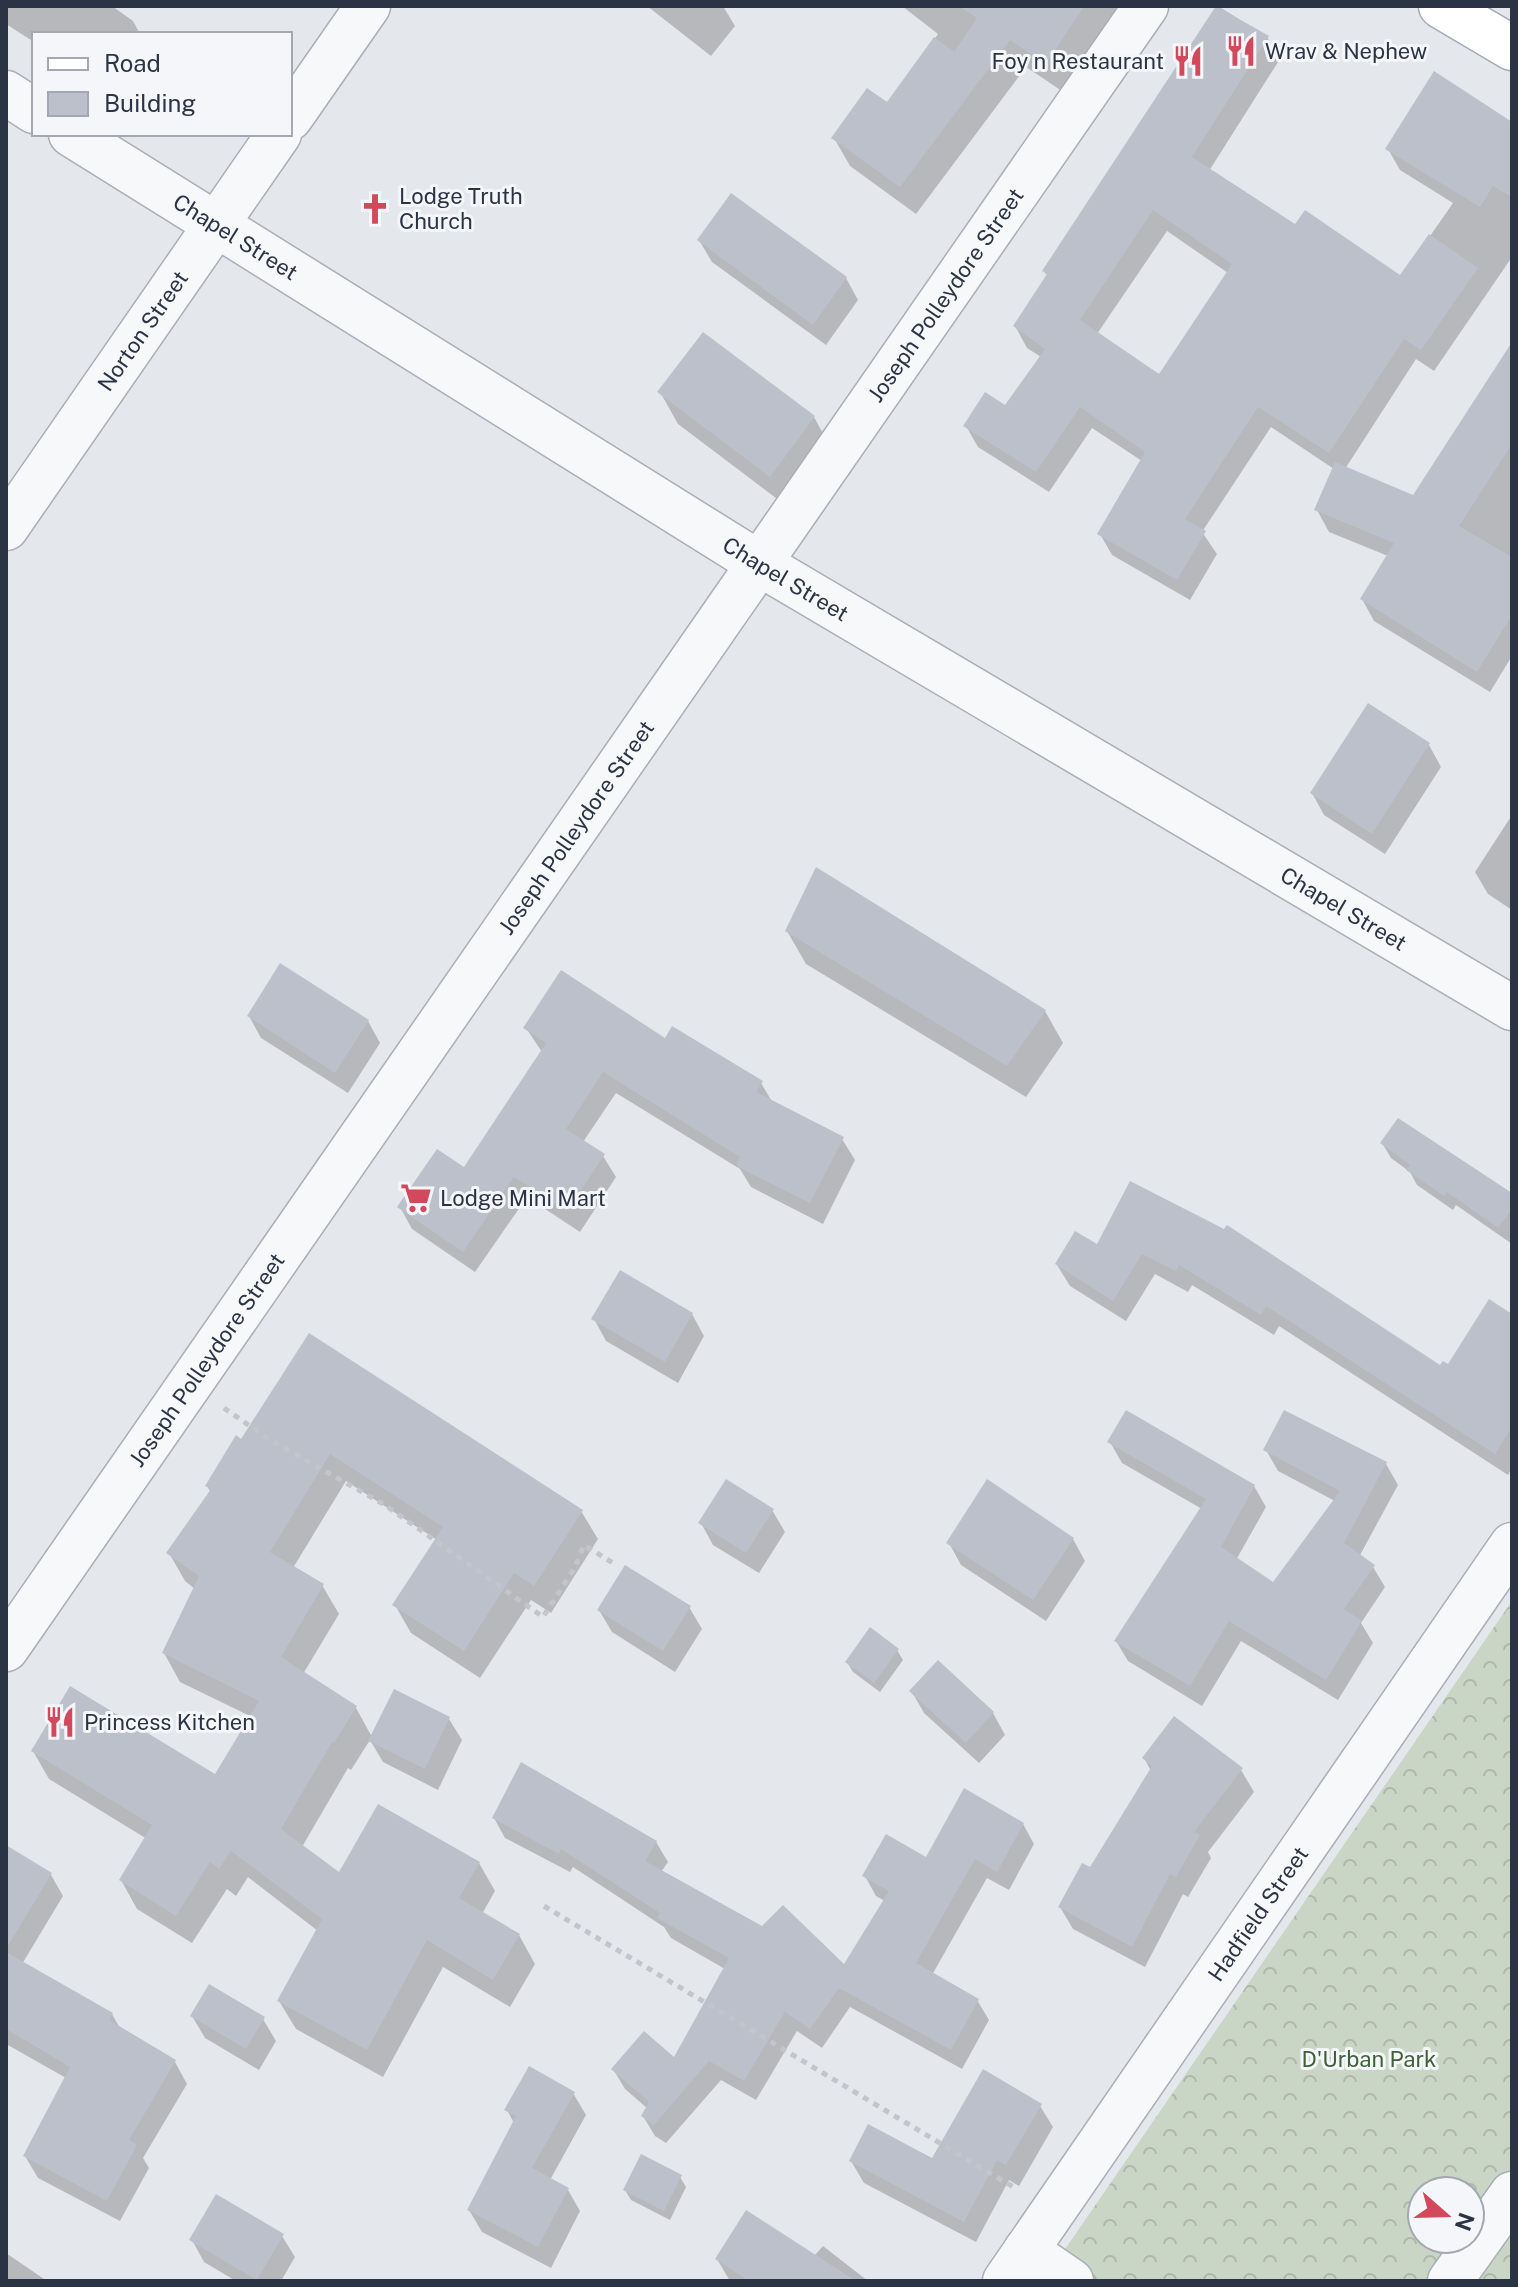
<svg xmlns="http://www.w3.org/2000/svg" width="1518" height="2287" font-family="'Public Sans',sans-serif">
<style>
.forest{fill:url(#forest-crowns);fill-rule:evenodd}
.shadow{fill:#0003;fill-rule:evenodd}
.building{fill:#bbc0ca;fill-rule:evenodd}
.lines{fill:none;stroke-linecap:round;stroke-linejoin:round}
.minor-casing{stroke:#a9aeb7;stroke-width:47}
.major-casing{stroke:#a3abb8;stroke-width:47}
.path{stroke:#c2c5cb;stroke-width:5;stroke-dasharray:6 6;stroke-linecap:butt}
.minor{stroke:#f7f8fa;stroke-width:44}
.major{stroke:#fff;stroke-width:44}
.labels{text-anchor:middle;stroke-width:6;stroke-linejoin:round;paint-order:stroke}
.poi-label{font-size:22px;fill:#2b3445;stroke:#f4f6f9;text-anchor:start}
.street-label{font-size:22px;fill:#2b3445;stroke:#f4f6f9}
.park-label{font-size:22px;fill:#3f6138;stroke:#f4f6f9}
</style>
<defs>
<pattern id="forest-crowns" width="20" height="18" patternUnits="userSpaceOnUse" patternTransform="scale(2)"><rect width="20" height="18" fill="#c9d6c5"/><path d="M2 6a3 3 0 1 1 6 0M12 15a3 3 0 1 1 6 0" fill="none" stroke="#adb8ab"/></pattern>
</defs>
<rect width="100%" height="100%" fill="#e4e7ec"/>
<path class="forest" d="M1512,1601V2281H1043ZM1422,2191H1470V2239H1422Z"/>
<path class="shadow" d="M6,6H112L133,21L140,34H34V42L6,24Z
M647,6H723L735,26L711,56Z
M902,6H1118L1062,91L1026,67L916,214L850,166L834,138L887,105L938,34Z
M1218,6L1267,37L1280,59L1209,171L1296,227L1401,278L1453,203L1400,170L1388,149L1512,124V257L1434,371L1416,359L1345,469L1414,497L1512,356V656L1490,692L1374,621L1362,599L1388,556L1329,532L1317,510L1334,469L1271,427L1202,532L1217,554L1190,600L1112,555L1100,534L1142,461L1092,428L1049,492L978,447L966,426L1006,408L1041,357L1027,348L1015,326L1048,277L1044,271ZM1167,231L1228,273L1159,376L1097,334Z
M699,240L846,278L858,300L826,345L712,262Z
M660,392L814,417L832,450L789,508L678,424Z
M1429,745L1441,767L1385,854L1324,815L1312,793Z
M1512,815V910L1488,894L1475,872Z
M787,931L1045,1011L1063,1043L1026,1097L806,964Z
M249,1016L368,1021L380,1043L348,1093L261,1038Z
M526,1028L666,1041L761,1083L773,1103L842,1139L855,1160L823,1224L751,1187L740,1169L616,1093L583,1142L603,1156L616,1177L580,1232L527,1197L475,1272L412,1229L400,1207L464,1170L542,1052Z
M1382,1143L1512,1196V1244L1456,1205L1453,1210L1417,1185L1410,1172L1391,1158Z
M1130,1183L1440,1368L1448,1367L1512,1316V1468L1508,1475L1279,1326L1274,1335L1192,1285L1188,1292L1155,1274L1126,1321L1070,1286L1057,1265L1098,1247Z
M692,1314L704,1336L678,1383L606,1341L594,1319Z
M309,1336L581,1511L598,1539L551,1613L531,1600L480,1678L411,1633L395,1605L437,1540L346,1481L293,1568L322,1585L339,1614L303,1674L356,1708L372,1737L449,1719L462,1740L438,1790L383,1762L370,1740L351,1770L348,1768L302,1847L340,1875L479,1863L495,1891L482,1914L519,1935L535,1964L510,2007L443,1967L383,2077L296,2029L279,2001L318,1931L248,1877L236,1896L227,1889L192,1943L137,1909L121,1880L147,1839L49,1779L33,1751L215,1777L252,1717L180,1682L164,1653L195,1589L185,1581L169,1553L211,1493L207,1486L242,1441Z
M1110,1442L1254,1486L1266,1507L1236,1560L1274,1585L1335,1501L1278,1471L1266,1450L1386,1464L1398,1485L1359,1557L1373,1567L1385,1587L1361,1623L1373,1643L1338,1700L1241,1641L1202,1706L1128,1661L1116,1641L1202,1509L1122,1463Z
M772,1510L785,1532L759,1573L713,1545L701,1523Z
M1073,1539L1085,1561L1046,1621L961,1565L949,1543Z
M689,1607L702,1629L675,1672L612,1632L599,1610Z
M897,1650L903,1660L880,1692L853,1672L847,1662Z
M938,1663L993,1713L1005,1735L979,1763L924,1713L912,1692Z
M1144,1758L1241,1770L1254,1792L1208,1852L1211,1858L1188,1897L1183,1894L1145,1967L1073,1929L1060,1907L1090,1870L1151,1771Z
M494,1818L656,1842L668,1862L661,1872L763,1929L844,1967L885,1901L876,1896L865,1876L926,1860L1023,1824L1034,1844L1009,1890L987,1878L932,1975L977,2000L989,2020L962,2069L850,2007L822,2048L797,2031L756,2100L721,2080L666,2143L655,2136L643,2116L647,2108L625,2089L613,2069L674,2060L725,1969L671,1938L664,1927L573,1867L570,1872L505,1838Z
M6,1847L51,1875L63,1896L22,1964L112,2014L121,2030L175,2062L187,2084L143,2158L149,2168L120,2221L38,2178L25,2156L66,2078L6,2044Z
M192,2016L263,2019L276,2041L259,2070L205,2038Z
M573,2093L586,2115L550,2180L568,2190L580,2211L551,2268L482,2232L469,2210L514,2123L507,2110Z
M1040,2106L1053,2127L1019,2186L1009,2180L976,2242L864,2183L851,2161L932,2160Z
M680,2177L686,2187L670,2220L631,2200L625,2190Z
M282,2236L295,2257L281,2281H236L204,2262L192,2240Z
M823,2246L868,2281H730L717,2259L814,2256Z
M6,2253L47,2281H6Z"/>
<path class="building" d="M959,6H1084L1046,64L1010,40L900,187L831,138L867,88L887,102L934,37L954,52L977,18Z
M1216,6L1269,36L1192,157L1295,224L1305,210L1400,275L1429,234L1478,268L1421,350L1404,339L1329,453L1258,407L1185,519L1206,531L1177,580L1097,534L1145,452L1080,407L1036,472L963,426L985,392L1005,405L1045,349L1013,326L1047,274L1042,271ZM1153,210L1232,264L1159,374L1080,320Z
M1434,71L1512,122V197L1493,186L1480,207L1385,149Z
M731,193L847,277L813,325L697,240Z
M703,332L815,416L770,477L657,392Z
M1512,342V444L1459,526L1512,557V615L1477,672L1360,599L1394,543L1314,510L1335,462L1413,495Z
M1368,703L1430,743L1372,834L1310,793Z
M816,867L1046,1010L1007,1066L785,931Z
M280,963L369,1020L335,1073L247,1016Z
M561,970L665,1038L672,1026L763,1081L756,1092L844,1137L810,1203L736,1166L740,1157L603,1072L566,1129L605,1154L567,1211L514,1177L463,1252L397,1207L437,1149L464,1167L546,1043L523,1028Z
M1398,1118L1512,1193V1209L1498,1228L1447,1192L1444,1196L1406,1170L1410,1165L1380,1143Z
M1130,1181L1224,1229L1227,1225L1440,1365L1443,1361L1448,1364L1489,1299L1512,1314V1427L1495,1454L1266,1306L1261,1315L1179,1265L1176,1271L1142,1254L1113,1301L1055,1264L1075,1231L1097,1244Z
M620,1270L693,1313L665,1362L591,1319Z
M309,1333L583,1510L534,1586L514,1573L464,1651L392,1605L443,1527L330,1454L270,1552L324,1584L281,1657L357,1706L334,1743L332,1742L281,1829L339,1872L378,1804L480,1862L459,1898L520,1934L493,1980L427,1940L367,2050L277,2001L322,1919L231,1851L219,1869L210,1862L176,1916L119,1880L152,1825L31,1751L70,1686L215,1774L259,1701L162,1653L199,1576L166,1553L211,1489L205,1486L236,1435L241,1439Z
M1126,1410L1255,1485L1221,1547L1273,1582L1340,1491L1263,1450L1284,1410L1387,1462L1344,1543L1375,1565L1344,1609L1362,1621L1326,1680L1229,1621L1190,1686L1114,1641L1206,1499L1107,1442Z
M726,1479L774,1509L746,1553L698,1523Z
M987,1479L1074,1538L1033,1600L946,1543Z
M625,1565L691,1606L663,1651L597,1610Z
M870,1627L899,1649L874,1683L845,1662Z
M938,1660L994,1712L966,1743L909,1691Z
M394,1689L450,1717L425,1769L368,1741Z
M1174,1716L1243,1768L1194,1832L1200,1835L1176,1877L1170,1874L1132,1947L1058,1907L1082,1863L1090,1867L1152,1766L1142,1758Z
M521,1762L657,1841L645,1861L762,1926L783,1905L844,1964L889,1891L862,1876L886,1834L926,1857L964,1788L1024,1823L997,1872L975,1859L916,1963L979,1999L951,2050L839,1988L810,2029L785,2012L744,2081L709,2061L654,2125L641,2116L649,2102L611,2069L644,2031L674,2057L729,1958L657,1918L660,1913L561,1849L559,1854L492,1818Z
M6,1845L52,1873L6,1949Z
M6,1952L113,2013L109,2020L176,2060L129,2140L137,2145L107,2201L23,2156L70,2067L6,2029Z
M209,1984L265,2017L246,2049L190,2016Z
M529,2066L575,2092L532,2168L569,2188L538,2247L467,2210L516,2116L504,2110Z
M983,2069L1042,2104L1006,2165L997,2160L964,2222L849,2161L868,2124L932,2158Z
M641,2154L682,2175L664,2211L623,2190Z
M216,2194L284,2234L257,2280L189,2240Z
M746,2210L856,2281H749L715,2259Z"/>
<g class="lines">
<defs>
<g id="minor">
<path d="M6,93L34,111"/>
<path d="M290,118L368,6"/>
<path id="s1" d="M71,134L760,564L1512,1008"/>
<path id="s2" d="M6,528L279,134"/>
<path id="s3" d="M6,1649L1146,6"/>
<path d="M1026,2250L1071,2281"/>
<path id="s4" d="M1005,2281L1512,1545"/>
<path d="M1450,2281L1512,2194"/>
</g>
<path id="major" d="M1441,6L1512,48"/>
</defs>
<use href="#minor" class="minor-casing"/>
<use href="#major" class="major-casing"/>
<path class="path" d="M224,1408L270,1440L385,1505L543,1617L575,1567L584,1545L613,1563
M544,1906L1015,2188"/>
<use href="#minor" class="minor"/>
<use href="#major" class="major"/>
</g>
<defs>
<symbol id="restaurant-bare" viewBox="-9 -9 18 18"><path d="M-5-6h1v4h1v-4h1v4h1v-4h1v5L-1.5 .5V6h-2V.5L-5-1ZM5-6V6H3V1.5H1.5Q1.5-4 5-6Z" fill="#d1495b" stroke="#f4f6f9" stroke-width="2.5" paint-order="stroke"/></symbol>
<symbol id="church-bare" viewBox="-9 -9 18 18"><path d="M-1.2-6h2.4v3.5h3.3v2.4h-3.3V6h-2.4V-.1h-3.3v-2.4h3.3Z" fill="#d1495b" stroke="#f4f6f9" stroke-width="2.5" paint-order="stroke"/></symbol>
<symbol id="supermarket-bare" viewBox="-9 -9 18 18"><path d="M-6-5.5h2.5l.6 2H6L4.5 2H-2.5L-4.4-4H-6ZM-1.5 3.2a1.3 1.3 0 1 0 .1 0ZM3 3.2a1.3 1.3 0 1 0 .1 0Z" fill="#d1495b" stroke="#f4f6f9" stroke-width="2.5" paint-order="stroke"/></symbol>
</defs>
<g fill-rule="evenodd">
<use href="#restaurant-bare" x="1219" y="29" width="44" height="44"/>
<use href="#restaurant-bare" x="1166" y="39" width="44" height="44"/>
<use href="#church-bare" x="353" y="187" width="44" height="44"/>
<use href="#supermarket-bare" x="394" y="1176" width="44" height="44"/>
<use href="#restaurant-bare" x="38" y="1700" width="44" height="44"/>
</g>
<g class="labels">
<g class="poi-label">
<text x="1265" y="59">Wrav &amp; Nephew</text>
<text x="1164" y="69" text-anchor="end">Foy n Restaurant</text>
<text x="399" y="204">Lodge Truth<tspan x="399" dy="25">Church</tspan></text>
<text x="440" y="1206">Lodge Mini Mart</text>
<text x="84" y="1730">Princess Kitchen</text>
</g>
<g class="street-label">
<text dy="8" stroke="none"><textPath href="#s1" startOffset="194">Chapel Street</textPath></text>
<text dy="8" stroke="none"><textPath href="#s3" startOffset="1648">Joseph Polleydore Street</textPath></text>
<text dy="8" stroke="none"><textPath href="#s2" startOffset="240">Norton Street</textPath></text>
<text dy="8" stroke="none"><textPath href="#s1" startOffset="842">Chapel Street</textPath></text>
<text dy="8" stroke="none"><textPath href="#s3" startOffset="1000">Joseph Polleydore Street</textPath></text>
<text dy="8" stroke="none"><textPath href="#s1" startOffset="1490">Chapel Street</textPath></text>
<text dy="8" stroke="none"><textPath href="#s3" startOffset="352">Joseph Polleydore Street</textPath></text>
<text dy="8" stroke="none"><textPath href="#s4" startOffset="446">Hadfield Street</textPath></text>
</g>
<g class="park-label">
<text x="1369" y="2067">D'Urban Park</text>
</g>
</g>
<rect width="1518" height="2287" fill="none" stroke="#2b3445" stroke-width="16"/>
<rect x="32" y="32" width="260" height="104" fill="#f4f6f9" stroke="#a4a8b1" stroke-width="2"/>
<rect x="48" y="58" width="40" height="12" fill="#ffffff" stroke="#a4a8b1" stroke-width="2"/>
<text x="104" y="72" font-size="24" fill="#2b3445">Road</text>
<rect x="48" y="92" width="40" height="24" fill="#bbc0ca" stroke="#a4a8b1" stroke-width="2"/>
<text x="104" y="112" font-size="24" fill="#2b3445">Building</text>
<g transform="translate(1446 2215) rotate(110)"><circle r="38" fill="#f4f6f9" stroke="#a4a8b1" stroke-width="2"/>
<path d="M0-6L14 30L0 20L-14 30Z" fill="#d1495b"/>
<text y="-12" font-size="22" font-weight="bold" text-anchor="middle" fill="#2b3445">N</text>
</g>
</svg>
